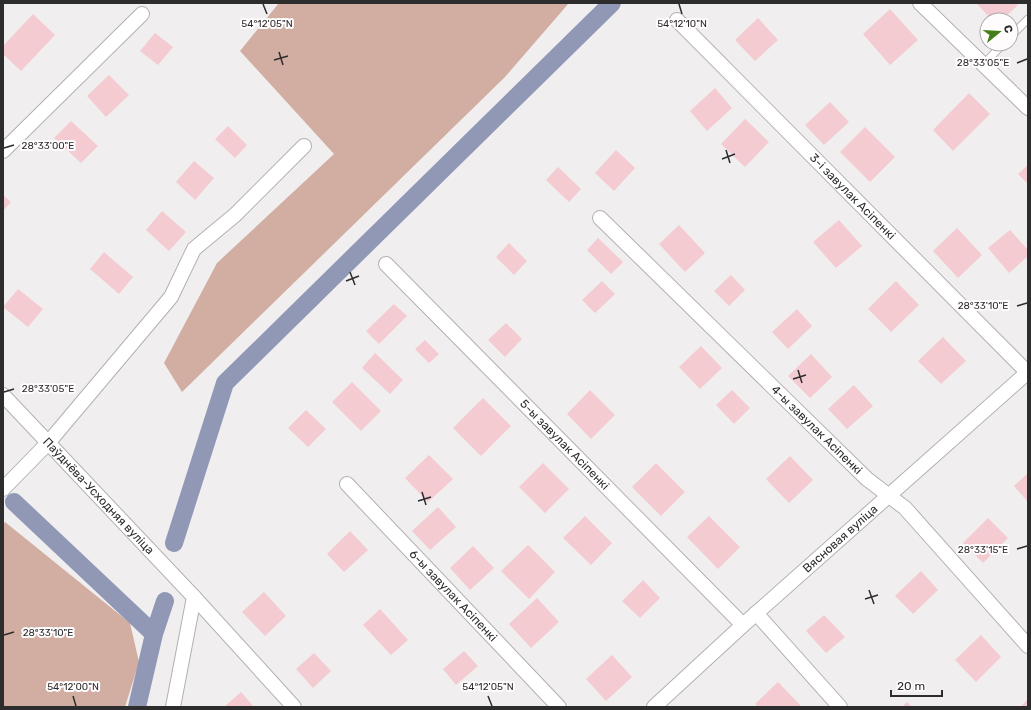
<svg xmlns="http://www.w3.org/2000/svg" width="1031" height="710" font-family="Rubik,sans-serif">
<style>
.forest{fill:#d1aea1}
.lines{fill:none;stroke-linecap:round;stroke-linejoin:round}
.canal{stroke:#9098b6;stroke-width:18}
.building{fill:#f3cbd1}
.lane-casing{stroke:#b3b0b2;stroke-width:9}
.street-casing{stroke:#b3b0b2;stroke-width:16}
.lane{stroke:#fff;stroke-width:7}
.street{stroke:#fff;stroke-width:14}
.ticks{fill:none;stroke:#2e2d2e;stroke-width:1.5}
.labels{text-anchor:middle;stroke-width:4;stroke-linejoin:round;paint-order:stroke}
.street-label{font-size:12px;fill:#2e2d2e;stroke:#fffcfe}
.ticks-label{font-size:10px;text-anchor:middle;fill:#2e2d2e;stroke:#fffcfe;stroke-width:4;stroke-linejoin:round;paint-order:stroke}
</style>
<rect width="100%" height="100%" fill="#f1eef0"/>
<path class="forest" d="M279,3H569L505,77L182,392L164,363L217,263L334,154L240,51Z
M5,522L130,623L139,662L125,707H3V525Z"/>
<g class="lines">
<path class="canal" d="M14,502L154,634L137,707
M174,543L225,383L612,3
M154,634L165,601"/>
</g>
<path class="building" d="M976,3H1016L1018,5L1002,20H992Z
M890,9L918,40L890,65L863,34Z
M33,14L55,35L21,71L3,54V46Z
M758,18L778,40L755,61L735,40Z
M155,33L173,47L158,65L140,51Z
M109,75L129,95L106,117L87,96Z
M715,88L732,108L707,131L690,111Z
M969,93L990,114L953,151L933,130Z
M830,102L849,122L824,145L805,125Z
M745,119L769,142L745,167L721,144Z
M71,121L98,146L81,163L54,138Z
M228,126L247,145L235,158L215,139Z
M865,127L895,157L870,182L840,152Z
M616,150L635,168L614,191L595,173Z
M194,161L214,178L195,200L176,182Z
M1028,165V184L1018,174Z
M558,167L581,189L569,202L546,180Z
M3,195L11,202L3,211Z
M162,211L186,232L169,251L146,230Z
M839,220L862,246L836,268L813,242Z
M679,225L705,253L685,272L659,244Z
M957,228L982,255L958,278L933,251Z
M1010,230L1028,250V256L1009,273L988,248Z
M598,238L623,262L611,274L587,250Z
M509,243L527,261L514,275L496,257Z
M104,252L133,277L119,294L90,269Z
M731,275L745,290L729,306L714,291Z
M602,281L615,294L595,313L582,300Z
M896,281L919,305L891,332L868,309Z
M18,289L43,309L28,327L3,307Z
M394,304L407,316L379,344L366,331Z
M797,309L812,326L788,349L772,332Z
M506,323L522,339L505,357L488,340Z
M943,337L966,361L941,384L918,361Z
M425,340L439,354L429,363L415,349Z
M701,346L722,368L700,389L679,367Z
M375,353L403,380L390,394L362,368Z
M811,354L832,377L810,398L788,376Z
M352,382L381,411L361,431L332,402Z
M854,385L873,406L847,429L828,409Z
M590,390L615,415L591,439L567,414Z
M732,390L750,408L734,424L716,405Z
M483,398L511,426L481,456L453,428Z
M306,410L326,429L308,447L288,428Z
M429,455L453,479L428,502L405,478Z
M790,456L813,480L789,503L766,479Z
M543,463L569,489L545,513L519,487Z
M656,463L685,492L661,516L632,487Z
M1028,473V502L1014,486Z
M438,507L456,527L430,550L412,531Z
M585,516L612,543L591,565L563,538Z
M709,516L740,547L718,569L687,537Z
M988,518L1008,538L983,563L963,543Z
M350,531L368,550L344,572L327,554Z
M528,545L555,572L529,599L501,571Z
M473,546L494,568L470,590L450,568Z
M921,571L938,590L913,614L895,596Z
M643,580L660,598L640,618L622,601Z
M264,592L286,616L265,636L242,612Z
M537,598L559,622L531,648L509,624Z
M380,609L408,640L391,655L363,625Z
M824,615L845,637L826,653L806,631Z
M981,635L1001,657L976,682L955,660Z
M464,651L478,666L456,685L443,669Z
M314,653L331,671L313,688L296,669Z
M612,655L632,677L606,701L586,679Z
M778,682L802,707H758L755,704Z
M241,692L254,707H224Z
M1028,699V707H1020Z
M907,702L912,707H902Z"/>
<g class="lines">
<defs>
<path id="lane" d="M1011,36L1028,19
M983,65L1003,44"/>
<g id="street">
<path d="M920,3L1028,108"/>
<path id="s1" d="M677,20L1028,373"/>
<path d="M3,151L142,14"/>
<path id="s2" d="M600,218L867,479L905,508L1028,646"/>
<path id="s3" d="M386,264L743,625"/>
<path id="s4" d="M3,395L194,597L294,707"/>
<path id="s5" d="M347,484L559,707"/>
<path d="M3,489L48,443L171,297L194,249L235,215L304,146"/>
<path d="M756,613L840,707"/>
<path d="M173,707L194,597"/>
<path id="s6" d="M654,707L743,625L1028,372"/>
</g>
</defs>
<use href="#lane" class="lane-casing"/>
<use href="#street" class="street-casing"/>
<use href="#lane" class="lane"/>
<use href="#street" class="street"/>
</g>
<path class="ticks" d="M263,4L267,14M679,4L682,14M279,52L283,65M274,60L288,56M1017,63L1027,59M4,148L14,145M726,150L730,163M722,159L735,154M350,272L355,285M346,281L359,276M1017,306L1027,303M798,370L802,383M793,379L806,375M4,392L14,389M422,492L426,505M418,501L431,497M1017,549L1027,546M869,590L874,604M865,599L878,595M4,635L14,632M73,696L76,706M488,696L492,706"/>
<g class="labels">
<g class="street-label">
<text dy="4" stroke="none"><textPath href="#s1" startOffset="249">3-і завулак Асіпенкі</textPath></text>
<text dy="4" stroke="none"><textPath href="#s2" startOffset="303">4-ы завулак Асіпенкі</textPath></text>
<text dy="4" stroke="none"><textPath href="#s3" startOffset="254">5-ы завулак Асіпенкі</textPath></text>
<text dy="4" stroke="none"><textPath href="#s4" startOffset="139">Паўднёва-Усходняя вуліца</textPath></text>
<text dy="4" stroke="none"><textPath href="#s6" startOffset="251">Вясновая вуліца</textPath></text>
<text dy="4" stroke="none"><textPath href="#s5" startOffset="154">6-ы завулак Асіпенкі</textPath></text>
</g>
</g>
<g class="ticks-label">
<text x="267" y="27">54°12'05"N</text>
<text x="682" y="27">54°12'10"N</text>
<text x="983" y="66">28°33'05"E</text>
<text x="48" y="149">28°33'00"E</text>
<text x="983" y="309">28°33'10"E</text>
<text x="48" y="392">28°33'05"E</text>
<text x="983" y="553">28°33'15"E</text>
<text x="48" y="636">28°33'10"E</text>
<text x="73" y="690">54°12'00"N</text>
<text x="488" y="690">54°12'05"N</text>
</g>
<rect width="1031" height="710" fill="none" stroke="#2e2d2e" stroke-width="8"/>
<g transform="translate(999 32) rotate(72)"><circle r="19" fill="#fffcfe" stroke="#aba9ab"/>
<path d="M0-3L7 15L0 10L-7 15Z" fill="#447e18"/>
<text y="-6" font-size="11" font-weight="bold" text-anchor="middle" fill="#2e2d2e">С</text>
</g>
<path d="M891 690v6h51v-6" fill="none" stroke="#2e2d2e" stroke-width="2"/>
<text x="897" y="690" font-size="12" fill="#2e2d2e" stroke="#fffcfe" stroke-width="3" paint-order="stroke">20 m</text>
</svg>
